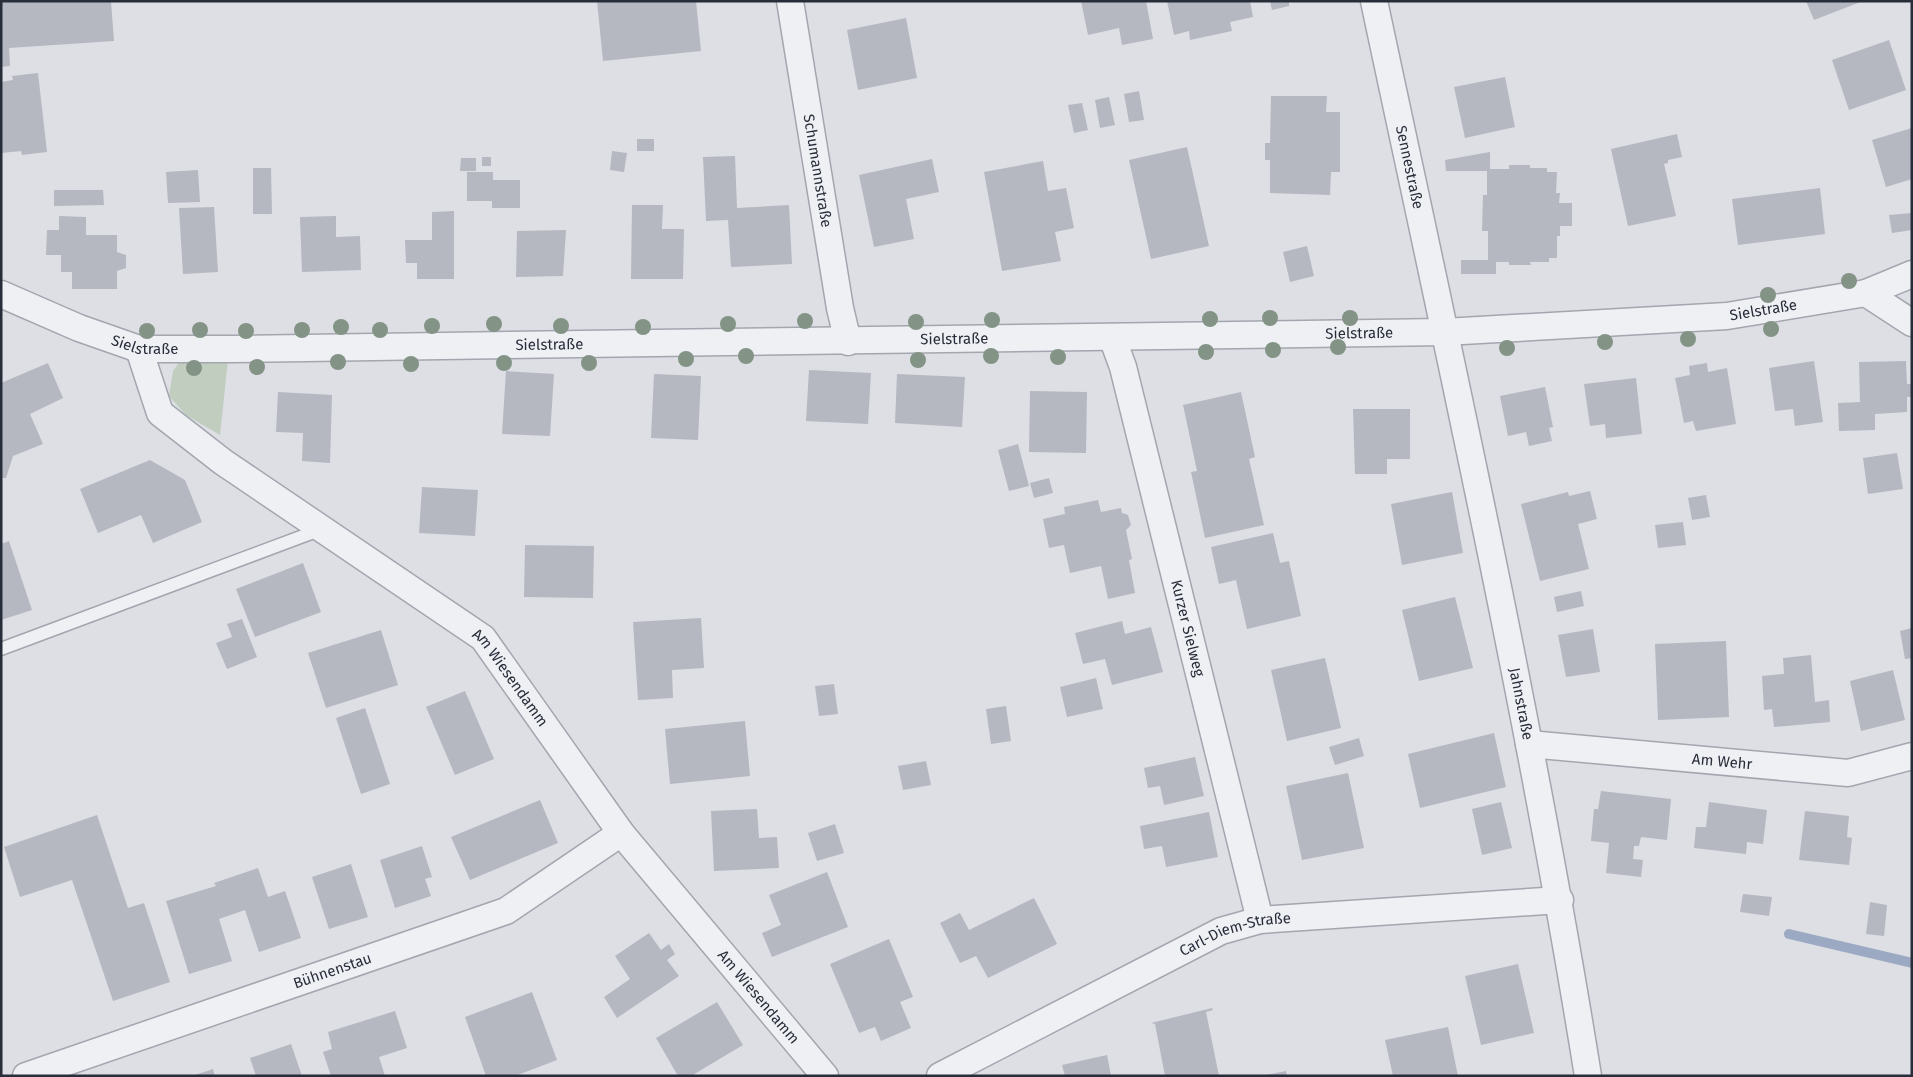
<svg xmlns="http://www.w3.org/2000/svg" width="1913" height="1077" font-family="'Fira Sans',sans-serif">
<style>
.green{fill:#c1cebf}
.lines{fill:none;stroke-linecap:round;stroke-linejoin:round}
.stream{stroke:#9ca9c2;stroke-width:10}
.building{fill:#b5b8c1}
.service-casing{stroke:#a3a6ae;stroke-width:15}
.minor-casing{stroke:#a3a6ae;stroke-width:29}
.service{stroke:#eff0f4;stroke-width:12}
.minor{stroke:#eff0f4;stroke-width:26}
.tree{fill:#839385}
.labels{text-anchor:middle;stroke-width:4;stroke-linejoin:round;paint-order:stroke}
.street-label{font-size:15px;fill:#282d3a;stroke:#eceef3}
</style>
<rect width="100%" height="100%" fill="#dddfe5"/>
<path class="green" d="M228,360L220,435L186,415L169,396L173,371L180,361Z"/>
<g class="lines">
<path class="stream" d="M1789,934L1912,963"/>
</g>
<path class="building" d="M1,1H111L114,41L9,48L10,66L1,67Z
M597,1H696L701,51L603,61Z
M1081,1H1146L1153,39L1122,45L1119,28L1088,35Z
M1167,1H1250L1253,17L1230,22L1232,31L1190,40L1189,31L1174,35Z
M1270,1H1289V6L1272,10Z
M1806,1H1863L1814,20Z
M906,18L917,78L858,90L847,30Z
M1889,40L1906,90L1849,110L1832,60Z
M38,73L47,152L22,155L21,151L1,153V82L13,80L12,76Z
M1505,77L1515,127L1465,138L1454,87Z
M1139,91L1144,120L1129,122L1124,94Z
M1271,96H1327L1326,112H1340V172H1331L1330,195L1270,193V160H1265V143H1270Z
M1109,97L1115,125L1100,128L1095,100Z
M1082,103L1088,130L1074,133L1068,105Z
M1912,128V179L1886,187L1872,140Z
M1677,134L1682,157L1668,160V163L1664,164L1676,216L1628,226L1611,149Z
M637,139H654V151H637Z
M1187,147L1209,246L1151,259L1129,160Z
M612,151L627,153L624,172L610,170Z
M1490,152V169H1509V165H1530V168H1547V172H1557L1556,193H1560L1559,203H1572V226H1560V236H1557V258H1549V262H1530L1531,265H1509V262H1496V274H1461V260H1488V231H1482L1483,195H1487V171H1446L1445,160Z
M735,156L737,208L789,205L792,264L731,267L728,220L706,221L703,157Z
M482,157H491V166H482Z
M461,158H476V171H460Z
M932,159L939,192L906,199L914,239L874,247L859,175Z
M1043,161L1048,191L1066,188L1074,228L1055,232L1061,261L1002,271L984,172Z
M253,168H271L272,214H253Z
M198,170L200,202L168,203L166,172Z
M467,172H493V180H520V208H492V201H467Z
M1820,188L1825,234L1738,245L1732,199Z
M54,190H103L104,205L54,206Z
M632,205H663L662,229H684L683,279H631Z
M214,207L218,272L183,274L179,208Z
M454,211V279H417V263H406L405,240H432V212Z
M1912,213V230L1892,233L1889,215Z
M59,216L86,217V235H117V252L126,255V268L117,271V289H72V272H61V255H46L47,230H59Z
M336,216V237L360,236L361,270L302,272L300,217Z
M566,230L563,276L516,277L517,231Z
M1307,246L1314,276L1290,282L1283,252Z
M1814,361L1823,422L1795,426L1793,409L1775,411L1769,368Z
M1906,361L1907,384H1912V397H1907V412L1875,414V430L1839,431L1838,403L1860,402L1859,362Z
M48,363L63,398L30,414L43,444L13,456L6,478H1V383Z
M1707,363L1708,372L1727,368L1736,424L1696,431L1693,421L1684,423L1675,378L1690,375L1689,366Z
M809,370L871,373L868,424L806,421Z
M506,371L554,374L550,436L502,434Z
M654,374L701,376L698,440L651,438Z
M897,374L965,377L962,427L895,423Z
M1636,378L1642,434L1606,438L1605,424L1590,426L1584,384Z
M1545,387L1553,427L1549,428L1552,441L1529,446L1526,432L1508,436L1500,396Z
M1030,391L1087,392L1086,453L1029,452Z
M278,392L332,395L330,463L302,461L303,433L276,432Z
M1241,392L1255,457L1249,459L1264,525L1205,538L1191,472L1197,471L1183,405Z
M1353,409H1410V459H1387V474H1355Z
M1018,444L1029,486L1009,491L998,450Z
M1897,453L1903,489L1868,494L1863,458Z
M150,460L185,480L202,522L153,543L141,515L98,533L80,489Z
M1049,478L1053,493L1034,498L1030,483Z
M422,487L478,490L475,536L419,533Z
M1590,491L1597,519L1578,524L1589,569L1540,581L1521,504L1568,492L1569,496Z
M1452,492L1463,553L1402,565L1391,504Z
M1706,495L1710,517L1692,520L1688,498Z
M1098,500L1101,512L1121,508L1122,513L1128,515L1131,525L1126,530L1132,559L1129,560L1135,593L1108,599L1101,566L1070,573L1064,545L1049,548L1043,519L1065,514L1064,507Z
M1683,522L1686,545L1658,548L1655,525Z
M1273,533L1280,563L1289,561L1301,616L1247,629L1236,580L1219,584L1211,547Z
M9,541L32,610L1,620V544Z
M525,545L594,546L593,598L524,597Z
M303,563L321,612L255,637L236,589Z
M1581,591L1584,606L1557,612L1554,597Z
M1455,597L1473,668L1419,681L1402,610Z
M701,618L704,668L672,670L673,698L638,700L633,622Z
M242,619L257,657L227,669L216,643L232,637L227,624Z
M1122,621L1125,634L1151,627L1163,672L1112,685L1105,659L1083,664L1075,633Z
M1912,628V658L1905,659L1900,631Z
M1593,629L1600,672L1566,677L1558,635Z
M381,630L398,685L326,708L308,653Z
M1726,641L1729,717L1658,720L1655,644Z
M1811,655L1815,702L1829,700L1830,722L1774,727L1772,709L1764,710L1762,676L1784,674L1783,658Z
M1325,658L1341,728L1287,741L1271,670Z
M1893,670L1905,720L1861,731L1850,681Z
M1096,678L1103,709L1067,717L1060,687Z
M834,684L838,714L819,716L815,686Z
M465,691L494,759L455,775L426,707Z
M1006,706L1011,741L991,744L986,709Z
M365,708L390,784L361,794L336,718Z
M745,721L750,776L670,784L665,729Z
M1494,733L1506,787L1420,808L1408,754Z
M1359,738L1364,756L1335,765L1329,747Z
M1195,757L1204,796L1164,805L1160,786L1148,788L1144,768Z
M926,761L931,785L903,790L898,766Z
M1348,773L1364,848L1302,860L1286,786Z
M1601,791L1671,799L1667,840L1641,837L1639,846H1634L1633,859L1643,860L1641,877L1606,873L1609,843L1591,841L1594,809H1598Z
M540,800L558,843L470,880L451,837Z
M1501,802L1512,848L1482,855L1472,809Z
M1709,802L1767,810L1763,844L1747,842L1746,854L1694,848L1696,827H1706Z
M757,809L759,838L777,837L779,868L714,871L711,811Z
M1805,811L1849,816L1847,837L1852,838L1849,865L1799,860Z
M1209,812L1218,857L1166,867L1162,846L1144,849L1140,826Z
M97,815L128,908L144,903L170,982L113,1001L72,880L20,897L4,847Z
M835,824L844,853L817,861L808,833Z
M422,846L432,877L425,879L431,896L395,908L380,860Z
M351,864L368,917L329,929L312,877Z
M258,868L268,897L285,891L301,938L259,952L245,910L219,919L232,961L189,974L166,901L216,886L214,883Z
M827,872L848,927L772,957L762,933L781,925L769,895Z
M1743,894L1772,897L1769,916L1740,912Z
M1034,898L1057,944L988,978L976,956L960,963L940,923L960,913L969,930Z
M1870,902L1887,905L1884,936L1866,934Z
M649,933L661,950L669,944L675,954L667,960L679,976L617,1018L604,997L630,979L615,956Z
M889,939L913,997L900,1002L911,1028L881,1041L875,1027L859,1033L830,964Z
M1518,964L1534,1033L1481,1045L1465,976Z
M532,992L557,1060L515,1076H486L465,1017Z
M717,1002L743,1045L691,1076H678L656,1038Z
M1212,1008L1213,1010L1206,1012L1219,1076H1165L1155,1024L1151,1023Z
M395,1011L407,1048L379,1057L385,1076H331L323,1052L332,1049L328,1032Z
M1448,1027L1458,1076H1393L1385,1040Z
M291,1044L302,1076H256L250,1058Z
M1107,1055L1111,1076H1065L1062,1065Z
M213,1069L215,1076H195V1075Z
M1286,1071L1287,1076H1266V1075Z"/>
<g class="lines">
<defs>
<path id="service" d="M1,649L322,529"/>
<g id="minor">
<path id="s1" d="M790,1L840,308L848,342"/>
<path id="s2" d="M1374,1C1450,358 1530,715 1588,1076"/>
<path d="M1866,293L1912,323"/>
<path id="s3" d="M1,294L79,328L139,349H231L1444,332L1727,316L1866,293L1912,274"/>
<path id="s4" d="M1112,337L1123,367L1260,920"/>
<path id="s5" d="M139,349L160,413L223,462L483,638L621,833L825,1076"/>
<path id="s6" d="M1529,744L1848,773L1912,756"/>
<path id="s7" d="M26,1076L506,911L621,833"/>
<path id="s8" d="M940,1076L1221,931L1260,920L1560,900"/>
</g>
</defs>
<use href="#service" class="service-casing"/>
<use href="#minor" class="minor-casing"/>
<use href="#service" class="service"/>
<use href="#minor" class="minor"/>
</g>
<g class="tree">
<circle cx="1849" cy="281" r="8"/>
<circle cx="1768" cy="295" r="8"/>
<circle cx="1270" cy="318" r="8"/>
<circle cx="1350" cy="318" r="8"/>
<circle cx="1210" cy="319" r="8"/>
<circle cx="992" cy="320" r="8"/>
<circle cx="805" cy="321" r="8"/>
<circle cx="916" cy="322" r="8"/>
<circle cx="494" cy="324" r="8"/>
<circle cx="728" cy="324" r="8"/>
<circle cx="432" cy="326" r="8"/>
<circle cx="561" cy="326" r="8"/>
<circle cx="341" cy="327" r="8"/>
<circle cx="643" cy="327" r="8"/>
<circle cx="1771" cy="329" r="8"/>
<circle cx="200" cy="330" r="8"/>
<circle cx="302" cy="330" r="8"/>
<circle cx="380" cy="330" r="8"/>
<circle cx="147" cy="331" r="8"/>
<circle cx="246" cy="331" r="8"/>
<circle cx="1688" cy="339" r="8"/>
<circle cx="1605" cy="342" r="8"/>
<circle cx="1338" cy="347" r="8"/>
<circle cx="1507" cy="348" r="8"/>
<circle cx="1273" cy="350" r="8"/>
<circle cx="1206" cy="352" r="8"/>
<circle cx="746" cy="356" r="8"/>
<circle cx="991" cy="356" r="8"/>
<circle cx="1058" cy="357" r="8"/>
<circle cx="686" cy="359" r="8"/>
<circle cx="918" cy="360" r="8"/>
<circle cx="338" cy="362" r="8"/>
<circle cx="504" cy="363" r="8"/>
<circle cx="589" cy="363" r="8"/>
<circle cx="411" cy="364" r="8"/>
<circle cx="257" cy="367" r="8"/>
<circle cx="194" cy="368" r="8"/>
</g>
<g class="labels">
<g class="street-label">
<text dy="5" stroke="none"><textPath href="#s2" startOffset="170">Sennestraße</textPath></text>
<text dy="5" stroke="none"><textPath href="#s1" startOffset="172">Schumannstraße</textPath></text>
<text dy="5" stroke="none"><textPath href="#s3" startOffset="1774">Sielstraße</textPath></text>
<text dy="5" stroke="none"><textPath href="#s3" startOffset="1369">Sielstraße</textPath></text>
<text dy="5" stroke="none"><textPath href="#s3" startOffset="964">Sielstraße</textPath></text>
<text dy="5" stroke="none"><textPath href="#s3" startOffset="154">Sielstraße</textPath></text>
<text dy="5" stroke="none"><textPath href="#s3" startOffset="559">Sielstraße</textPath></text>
<text dy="5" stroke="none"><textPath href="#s4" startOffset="301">Kurzer Sielweg</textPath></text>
<text dy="5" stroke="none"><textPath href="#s5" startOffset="509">Am Wiesendamm</textPath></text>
<text dy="5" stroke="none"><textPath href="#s2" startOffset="718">Jahnstraße</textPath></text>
<text dy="5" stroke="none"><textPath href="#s6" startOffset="194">Am Wehr</textPath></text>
<text dy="5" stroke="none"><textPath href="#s8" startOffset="329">Carl-Diem-Straße</textPath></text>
<text dy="5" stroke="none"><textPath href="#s7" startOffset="324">Bühnenstau</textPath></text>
<text dy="5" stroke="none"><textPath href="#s5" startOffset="914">Am Wiesendamm</textPath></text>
</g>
</g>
<rect width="1913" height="1077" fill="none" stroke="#282d3a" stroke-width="5"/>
</svg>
